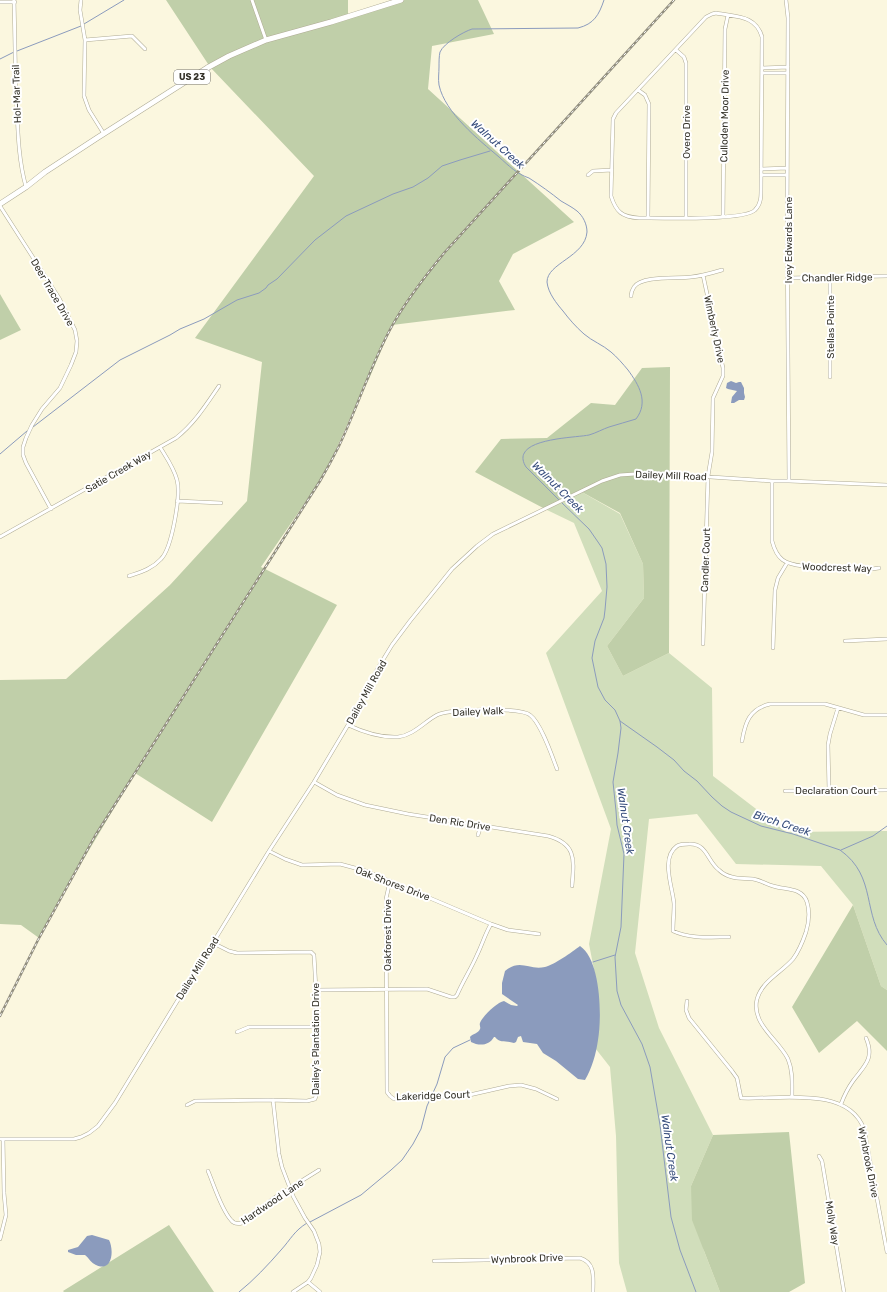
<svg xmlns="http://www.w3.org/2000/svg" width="887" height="1292" font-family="Rubik,sans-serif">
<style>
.green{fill:#d1debb}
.forest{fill:#c0cfa9}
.water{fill:#8b9bbd}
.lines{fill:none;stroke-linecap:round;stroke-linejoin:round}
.stream{stroke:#8b9bbd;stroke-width:1}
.street-casing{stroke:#afab95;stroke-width:4}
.primary-casing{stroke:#afab95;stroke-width:6}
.street{stroke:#fff;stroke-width:3}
.primary{stroke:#fff;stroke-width:5}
.rail-casing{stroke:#918e7e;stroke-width:2.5}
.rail{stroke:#fff;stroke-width:1;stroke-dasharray:3;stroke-linecap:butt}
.labels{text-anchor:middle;stroke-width:4;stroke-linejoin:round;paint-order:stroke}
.shield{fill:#fff;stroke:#72716b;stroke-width:1}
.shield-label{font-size:9px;font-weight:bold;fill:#36342b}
.street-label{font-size:10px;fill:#36342b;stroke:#fff}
.water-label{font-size:11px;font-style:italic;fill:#384e7d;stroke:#fff}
</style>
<rect width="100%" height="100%" fill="#fbf7df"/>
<path class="green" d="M580,491L620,514L643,564L644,598L607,646L623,676L669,653L712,688L713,776L786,832L887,831V990L881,986L853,905L821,866L736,864L697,814L649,819L635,953L659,1028L713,1135L691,1186L704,1251L720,1292H627L619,1263L616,1136L610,1067L592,1044L596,980L589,944L611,829L546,653L602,591L574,523L547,510Z"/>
<path class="forest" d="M166,0H348V15L402,0H478L494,34L432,46L428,89L574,222L513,254L499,281L515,310L392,325L369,379L359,398L326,472L261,567L337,605L212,822L135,773L76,872L39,938L21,925L0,924V680L66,679L170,585L247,501L262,362L195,338L314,176L210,67Z
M0,294L21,330L0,340Z
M670,367L669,653L623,676L607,646L644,598L643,564L620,513L580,491L547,510L475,472L501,439L547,438L591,403L615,405L642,368Z
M853,905L881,986L887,990V1051L857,1021L819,1053L792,1007Z
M789,1132L805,1283L789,1292H720L692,1220L691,1186L713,1135Z
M169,1225L214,1292H64L63,1291Z"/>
<path class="water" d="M731,381L736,383L739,382H741L744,388V393L745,397L744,400H739L734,403H731L732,397L737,391L728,389L726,388L727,383Z
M580,946C601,960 602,1017 598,1040C596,1054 592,1068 585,1080L578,1079L556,1061L543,1053L537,1044L523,1042L521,1036L518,1037L516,1042L514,1043C506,1040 500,1044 495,1037H494C489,1046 479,1046 471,1042L470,1037C472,1034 479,1033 480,1029C481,1027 479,1025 480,1023C482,1017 497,1002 504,1001L511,1005L517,1006L518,1005L502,994V983L505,971C521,958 529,971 545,967C554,965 572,952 580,946Z
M92,1235L109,1240C114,1249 113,1273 96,1265C91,1263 89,1258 85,1255H76L68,1252V1250L78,1247L87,1236Z"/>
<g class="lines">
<path class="stream" d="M84,24L124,0
M17,51L81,26
M0,59L14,52
M33,427L120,360L170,335L180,329L204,319L237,300L259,293L266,288L268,285L277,279L315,240L346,216L393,194L413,187L428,178L442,166L460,160L490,151
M0,454L27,431
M559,500L526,467C508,438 575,438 589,435C596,433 603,429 609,427C618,424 627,422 636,419C649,402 639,385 628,370C623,364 617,357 611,352C603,345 592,341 584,334C576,327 569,319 563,311C557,304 548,293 547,282C547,263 585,257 587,232C587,224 583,216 577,211C572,207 566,204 561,201C551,193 540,185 529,178C517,174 509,166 499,157C479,140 445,113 439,85C438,79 439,73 439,67C439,62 439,56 440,52C444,43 463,32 472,29L578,28C594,24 599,15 604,0
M561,502L589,529L598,542L602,548L606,564L607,587L605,610L604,618L595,641L592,658L598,687L605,700L615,710L620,721L621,728L618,753L613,782L616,811L617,825L624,854L621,927L615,957L617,991L621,1005L642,1044L650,1067L660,1125L671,1217L680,1250L696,1292
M620,721L657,747L674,760L684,771L697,781L712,797L722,806L731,812L761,826L793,834L840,850C878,877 861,915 887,945
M841,850L873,836L887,826
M593,962L615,955
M310,1222L361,1195L391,1170L402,1160L413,1144L421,1129L427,1106L437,1084L445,1057L453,1048L470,1040
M239,1292C254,1280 268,1265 281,1250C291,1239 294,1231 307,1223"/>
<defs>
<path id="street" d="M14,0C15,37 15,74 17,111C18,136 19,162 26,187
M81,0L80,10L85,40L84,96L89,110L104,134
M252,0L266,40
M786,0L788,18L787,221L789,481
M0,2H15
M716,13C736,17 756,15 762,37L761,190C761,197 761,204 755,210C745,221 658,218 639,218C622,217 616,212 611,196L613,119L616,113L706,17L712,14Z
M85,40L132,36L145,49
M676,50L684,57L686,63V218
M762,68L788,67
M762,73H788
M638,90L645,95L649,104L648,218
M761,169L787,168
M588,175L593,171L612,170
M761,175H787
M0,206L59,298L75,330L77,341L76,352L71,365L60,388L42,409L32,425L26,438L23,447V455L26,463L51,509
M723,217L725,29L728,15
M703,275L723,368V376L713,398L712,452L708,476L703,644
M830,277V377
M788,278L887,276
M631,296C631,293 632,290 634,287C642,275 678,279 691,277C702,276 712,273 722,270
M772,481V541C777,560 785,564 803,566L872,569L879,568
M177,501L221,503
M0,537L176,438C194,424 206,405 219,386
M129,576C141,572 152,569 161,559C172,548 181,495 177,480C174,468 166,457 160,447
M845,641L887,639
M773,648L775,590L778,578L787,563
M348,725C363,732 381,738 398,737C414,735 424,722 437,715C449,709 521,707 530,715C541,723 552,756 557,769
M742,741C745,723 749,709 770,704H825L864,715H887
M314,782L337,795L365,805L408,814L548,836C577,844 574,860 572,886
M829,790L828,745L830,734L838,708
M785,791L887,790
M478,835L481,825
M269,851L285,859L302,865L340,864L366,871L491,924L508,930L539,934
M390,881L386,899L387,1092L390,1096L394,1099L465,1096L509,1086L521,1085L536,1089L557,1099
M729,937C711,937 690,939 673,931C673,922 674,913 674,904C673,888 660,858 677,846C680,844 685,844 689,844C707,843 707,861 719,870C722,873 728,876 732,877C738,879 746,878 753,879C760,880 766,884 773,886C785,890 802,887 807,902C810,912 809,922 806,932C803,941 799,951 793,959C782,972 762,981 757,999C751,1024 778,1039 788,1059C793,1071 792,1084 792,1098
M316,990L427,989L451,997H455L457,995C463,981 471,969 477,955C482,945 485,934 491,924
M687,1001L686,1010L689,1018L732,1071L737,1078L741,1098C778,1100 848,1085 864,1129L887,1252
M237,1032L249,1027H315
M273,1100L279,1154L282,1167L293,1196L305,1218L314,1231L319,1244L320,1252L317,1265L311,1278L308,1282L293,1292
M841,1104C844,1096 848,1088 853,1081C864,1066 875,1059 866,1038
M187,1105L195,1101L268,1100L307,1101L315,1099L316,1096V990L314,955L311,952L237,953L229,951L213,943
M0,1139H74L81,1137L89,1133L98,1126L115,1103L269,851L314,782L348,725L378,668L392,645L410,621L452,569L477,546L493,534L602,481L620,475L650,473L772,481H789L887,485
M819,1156L822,1161L844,1292
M208,1171C214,1185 221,1209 231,1220C234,1224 238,1224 242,1223L274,1198L319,1170
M0,1239L6,1215L4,1193L3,1139
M434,1261L580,1258C596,1263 593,1278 593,1292
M308,1282L320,1292"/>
<path id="primary" d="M0,204L26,187L45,172L97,138L207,68L229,56L266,40L331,22L401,0"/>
</defs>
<use href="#street" class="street-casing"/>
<use href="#primary" class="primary-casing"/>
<use href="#street" class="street"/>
<use href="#primary" class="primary"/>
<defs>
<path id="rail" d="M0,1016L38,940L95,836L320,481C327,469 333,458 339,446C358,406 371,364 392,326C407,299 426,275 445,252L674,0"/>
</defs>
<use href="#rail" class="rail-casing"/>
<use href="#rail" class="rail"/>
</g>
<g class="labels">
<rect class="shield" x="174" y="70" width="36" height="14" rx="3"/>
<g class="shield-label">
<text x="192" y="80">US 23</text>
</g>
<g class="street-label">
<text transform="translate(16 94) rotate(-92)" y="4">Hol-Mar Trail</text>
<text transform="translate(724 116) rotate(-89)" y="4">Culloden Moor Drive</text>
<text transform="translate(686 132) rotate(-90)" y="4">Overo Drive</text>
<text transform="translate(788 240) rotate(-90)" y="4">Ivey Edwards Lane</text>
<text transform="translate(837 277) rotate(-1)" y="4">Chandler Ridge</text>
<text transform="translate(53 292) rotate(60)" y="4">Deer Trace Drive</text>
<text transform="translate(830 327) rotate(-90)" y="4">Stellas Pointe</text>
<text transform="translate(715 329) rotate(78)" y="4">Wimberly Drive</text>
<text transform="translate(118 471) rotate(-30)" y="4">Satie Creek Way</text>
<text transform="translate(671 475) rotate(2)" y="4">Dailey Mill Road</text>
<text transform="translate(705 560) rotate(-88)" y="4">Candler Court</text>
<text transform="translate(837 567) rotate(2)" y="4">Woodcrest Way</text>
<text transform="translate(366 692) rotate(-61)" y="4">Dailey Mill Road</text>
<text transform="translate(478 711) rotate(-2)" y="4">Dailey Walk</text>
<text x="836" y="794">Declaration Court</text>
<text transform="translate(460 822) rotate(9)" y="4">Den Ric Drive</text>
<text transform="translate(393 883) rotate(21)" y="4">Oak Shores Drive</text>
<text transform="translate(387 935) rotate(-90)" y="4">Oakforest Drive</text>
<text transform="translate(197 968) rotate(-58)" y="4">Dailey Mill Road</text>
<text transform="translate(315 1039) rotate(-90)" y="4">Dailey's Plantation Drive</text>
<text transform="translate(433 1095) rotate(-2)" y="4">Lakeridge Court</text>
<text transform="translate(869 1162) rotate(79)" y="4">Wynbrook Drive</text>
<text transform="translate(272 1201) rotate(-34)" y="4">Hardwood Lane</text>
<text transform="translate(833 1223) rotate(81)" y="4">Molly Way</text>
<text transform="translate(527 1258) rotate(-2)" y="4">Wynbrook Drive</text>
</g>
<g class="water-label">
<text transform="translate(498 144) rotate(42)" y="4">Walnut Creek</text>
<text transform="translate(558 487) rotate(45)" y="4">Walnut Creek</text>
<text transform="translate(626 821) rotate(82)" y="4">Walnut Creek</text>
<text transform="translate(782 823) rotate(18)" y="4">Birch Creek</text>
<text transform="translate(670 1148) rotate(82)" y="4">Walnut Creek</text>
</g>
</g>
</svg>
